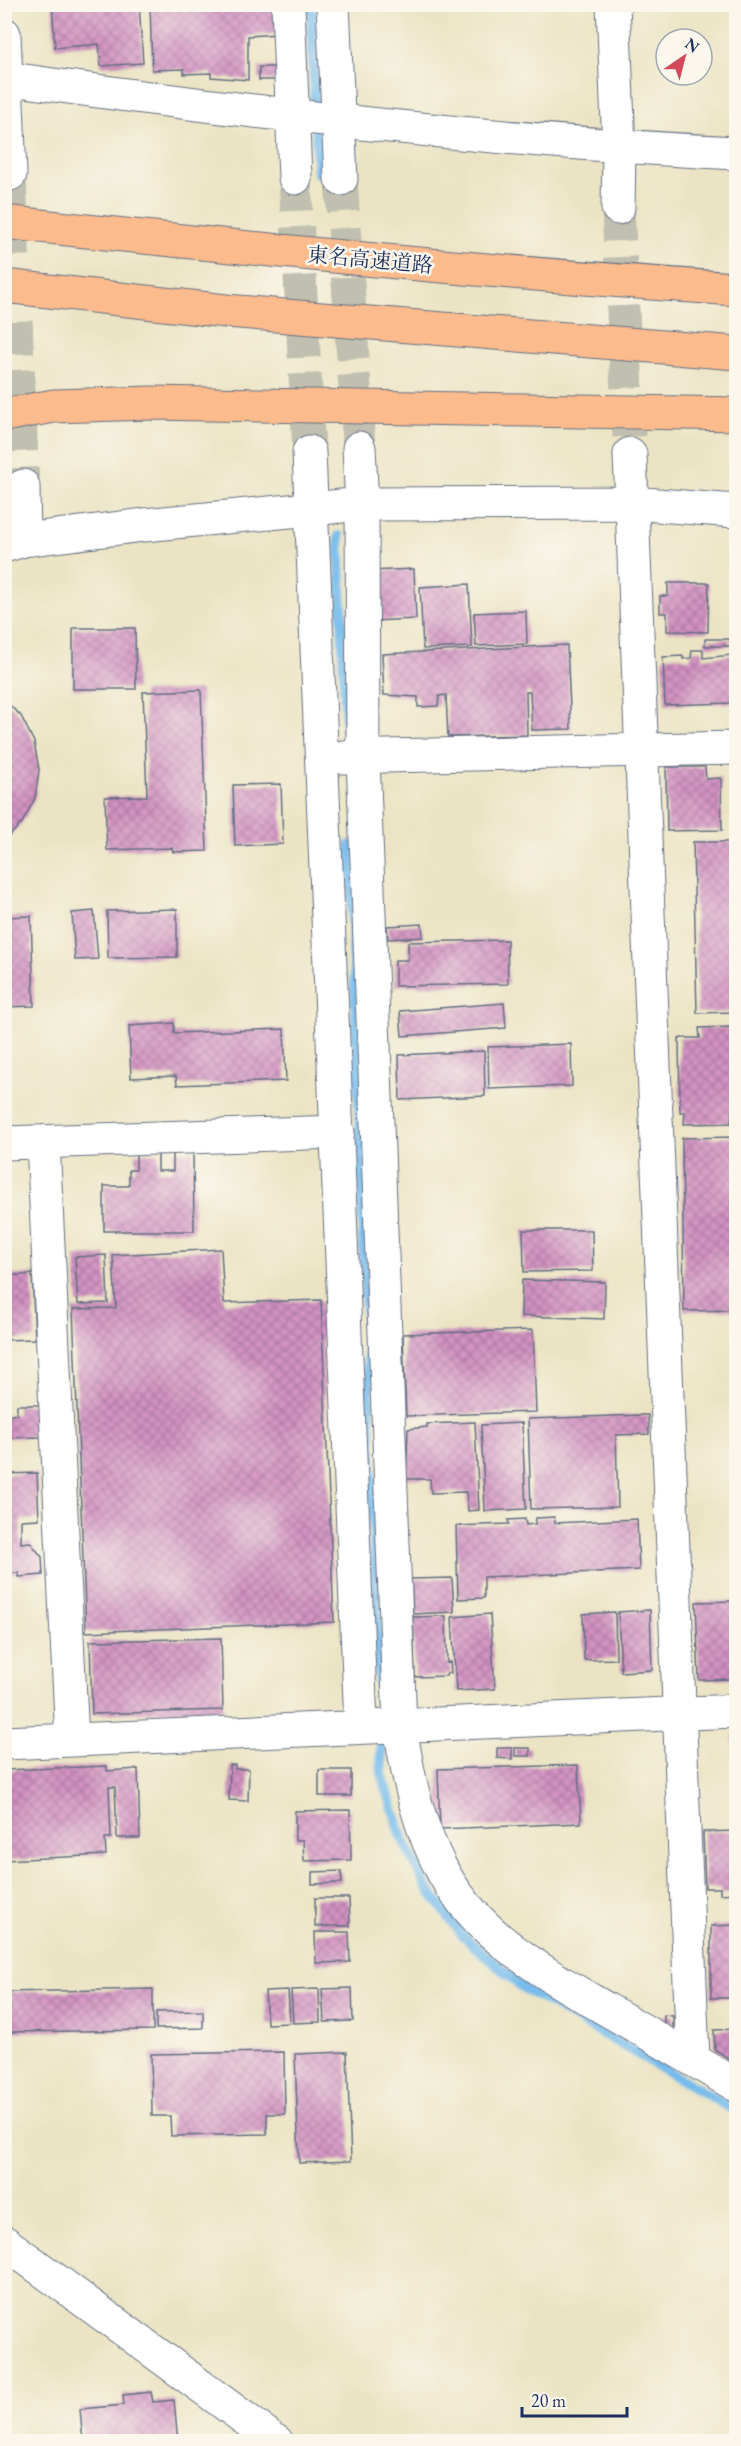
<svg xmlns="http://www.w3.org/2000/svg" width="741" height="2446" font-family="'EB Garamond','Noto Serif JP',serif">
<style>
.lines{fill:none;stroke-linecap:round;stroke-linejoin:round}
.stream{stroke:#74bbec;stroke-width:10}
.building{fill:url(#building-cross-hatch)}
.street-tunnel{stroke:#c1c0b0;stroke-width:33;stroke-dasharray:33 16;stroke-linecap:butt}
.street-casing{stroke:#646e82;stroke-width:35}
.highway-casing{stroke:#646e82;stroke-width:35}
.street{stroke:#fff;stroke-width:33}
.highway{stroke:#fbbb8d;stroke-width:33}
.labels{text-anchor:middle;stroke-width:5;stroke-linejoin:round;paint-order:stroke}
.street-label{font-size:21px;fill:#1b2f5e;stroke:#fbf7ec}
</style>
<defs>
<pattern id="building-cross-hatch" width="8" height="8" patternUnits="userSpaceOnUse" patternTransform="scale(1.5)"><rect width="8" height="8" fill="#d392c2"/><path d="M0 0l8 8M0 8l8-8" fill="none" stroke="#aa78a1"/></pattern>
</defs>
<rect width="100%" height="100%" fill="#fbf7ec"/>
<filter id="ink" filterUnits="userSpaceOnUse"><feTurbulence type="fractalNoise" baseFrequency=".0167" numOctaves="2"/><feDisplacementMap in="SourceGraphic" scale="12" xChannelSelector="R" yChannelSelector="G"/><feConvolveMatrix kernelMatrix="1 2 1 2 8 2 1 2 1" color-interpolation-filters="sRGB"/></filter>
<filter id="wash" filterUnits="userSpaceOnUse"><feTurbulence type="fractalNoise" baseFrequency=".008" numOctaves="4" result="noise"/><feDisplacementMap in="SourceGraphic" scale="24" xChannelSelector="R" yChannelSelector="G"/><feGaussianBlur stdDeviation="1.35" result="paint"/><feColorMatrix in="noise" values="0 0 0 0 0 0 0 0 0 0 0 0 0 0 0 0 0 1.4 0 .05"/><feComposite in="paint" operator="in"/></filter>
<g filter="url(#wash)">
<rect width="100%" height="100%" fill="#ebe4c4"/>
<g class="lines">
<path class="stream" d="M311,4L318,173
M339,536L347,754
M350,845L382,1774L402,1837L426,1886L463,1936L523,1988L736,2111"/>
</g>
<g id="blocks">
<path class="building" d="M52,4H139L143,63L101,66L99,44L55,48Z
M150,4H265V8L277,7L278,34L248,36V80L211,77V73L184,74V69L152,70Z
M259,67H282V80H259Z
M414,569L416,619L372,621L370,571Z
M668,583H709L708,632L667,631V613H660V596H668Z
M469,584L472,647L423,649L420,587Z
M526,611L527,644L476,646L474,613Z
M73,628H135L136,689H73Z
M705,639H730V646H705Z
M567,645L571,729L532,730L530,692H526L527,735L448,737L446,695L439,696L438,706L418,707V697L384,695L382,654Z
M692,650H703V658L732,655L733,703L665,705L663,657L683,656V659L691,658Z
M201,690L207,851L173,852L172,848L107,850L105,797L147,796L143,692Z
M4,700L21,716L34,742L39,770L35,798L22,823L4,841Z
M666,767H705L706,779L721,778L722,830L667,831Z
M281,784L283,844L235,846L233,785Z
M693,842H736V1012L697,1013Z
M177,909V957L108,958L107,911Z
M94,911L98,959L75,960L72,913Z
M31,916L34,1006L4,1007V917Z
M422,924L423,937L388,939L387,926Z
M507,940L508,984L395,986V960H408V942Z
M504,1003L506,1028L402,1036L400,1011Z
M174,1023V1033L284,1029L286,1081L177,1085L176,1076L131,1078L129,1026Z
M736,1027V1093H734L731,1123L684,1124L685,1112H680L679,1038H700L699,1028Z
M571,1044L572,1086L489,1089L488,1047Z
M484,1051L485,1096L400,1100L399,1055Z
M736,1137V1310L684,1311L682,1138Z
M173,1151H193L194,1231H104V1186H129V1170H136V1153H158V1171H173Z
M523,1230H592L593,1271L524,1272Z
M221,1249L224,1303L321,1300L334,1622L86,1632L73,1309L116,1308L113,1255Z
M106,1255L108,1303L78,1304L75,1257Z
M32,1274L35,1339L4,1340V1276Z
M522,1280L605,1282L604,1319L521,1316Z
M533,1330L536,1412L406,1416L403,1334Z
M17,1405H41V1437L5,1438V1415L17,1414Z
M641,1415H648L649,1434L616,1435L618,1507L531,1509L528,1419Z
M475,1422L479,1510L468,1511L466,1492L431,1493L430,1479H406L408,1429L427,1427V1424Z
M522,1423L526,1509L485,1511L481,1425Z
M37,1473L39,1519L21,1520V1543L30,1542L42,1557L43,1575L19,1577V1573L4,1574V1474Z
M554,1517L555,1523L637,1519L639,1570L484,1577V1598L458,1599L456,1526L509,1524L508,1520L525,1519L526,1525L535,1524L536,1518Z
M452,1578L454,1612L413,1614L411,1579Z
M736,1601V1679L699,1680L696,1602Z
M650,1610L652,1670L621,1672L618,1612Z
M615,1612L616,1659L584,1660L583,1614Z
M490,1614L495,1689L456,1691L452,1617Z
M446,1616L447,1663L450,1662L451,1673H447L446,1676L415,1677L413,1617Z
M221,1638L223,1710L92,1714L90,1641Z
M733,1734H736V1787H735Z
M497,1748H512V1759L497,1758Z
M515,1748H530V1756H515Z
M230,1765H235V1769H249L248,1801L229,1800Z
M578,1765L581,1823L440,1829L438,1769Z
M107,1766V1771L138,1769L140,1838H117L115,1787H109L111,1838H105L106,1855L4,1860V1770Z
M319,1770H351V1796H319Z
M350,1810L351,1860L304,1861L303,1840H295V1811Z
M736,1831V1893L720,1894V1888H705L703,1832Z
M341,1871L342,1883L312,1884V1872Z
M315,1898H349L350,1926H315Z
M736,1925V1998H711V1926Z
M315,1932H349L350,1962L316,1963Z
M352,1988L353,2021L324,2022L322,1989Z
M153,1989V2030L5,2032V1992Z
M319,1989L320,2022L293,2023L291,1990Z
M288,1990L290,2023L267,2024L265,1991Z
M203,2011V2028L156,2029V2012Z
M664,2015L673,2016V2031L664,2030Z
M736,2029V2064L715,2049L714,2030Z
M284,2052L285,2114H267V2134L171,2136L170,2116H152L151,2054Z
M347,2052L351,2161L299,2163L295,2054Z
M151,2392L153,2402L174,2400L178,2442H83L80,2409L124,2405L123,2395Z"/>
</g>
</g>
<g filter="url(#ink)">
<use href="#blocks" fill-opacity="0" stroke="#646e82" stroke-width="1.5"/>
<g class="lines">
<path class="street-tunnel" d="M10,174L23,486
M295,178L309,452
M341,179L359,448
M618,208L630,454"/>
<defs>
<path id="street" d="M288,4L295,178
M333,4L341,179
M613,4L619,148L618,208
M4,34L10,174
M4,78C247,113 492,141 736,153
M359,448L362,504L363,758L400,1726C408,1778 418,1827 444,1874C480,1938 545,1973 606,2009C650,2034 693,2060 736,2085
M309,452L361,1726
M630,454L693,2060
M23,486L24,540
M4,546L24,540L144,525L362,504L631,503L736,511
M342,757L736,748
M43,1142L72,1740
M4,1143L338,1132
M4,1743L736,1711
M4,2242L277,2442"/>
<path id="highway" d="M4,222C248,249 492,273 736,289
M4,286L226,311L736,353
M4,415L54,406L151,403L736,414"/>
</defs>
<use href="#street" class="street-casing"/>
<use href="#highway" class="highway-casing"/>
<use href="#street" class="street"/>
<use href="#highway" class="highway"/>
</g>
</g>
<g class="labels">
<g class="street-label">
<text transform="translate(370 260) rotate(5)" y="7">東名高速道路</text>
</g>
</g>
<rect width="741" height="2446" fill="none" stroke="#fbf7ec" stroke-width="24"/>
<g transform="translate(684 57) rotate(35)"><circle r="28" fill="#fbf7ec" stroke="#a1a7b3" stroke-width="1.5"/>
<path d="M0-4.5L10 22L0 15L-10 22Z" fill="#d1495b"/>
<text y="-9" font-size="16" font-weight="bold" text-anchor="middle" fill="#1b2f5e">N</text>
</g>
<path d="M522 2407v9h105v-9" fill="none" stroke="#1b2f5e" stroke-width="3"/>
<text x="531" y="2407" font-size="18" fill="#1b2f5e" stroke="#fbf7ec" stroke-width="4.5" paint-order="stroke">20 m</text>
</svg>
